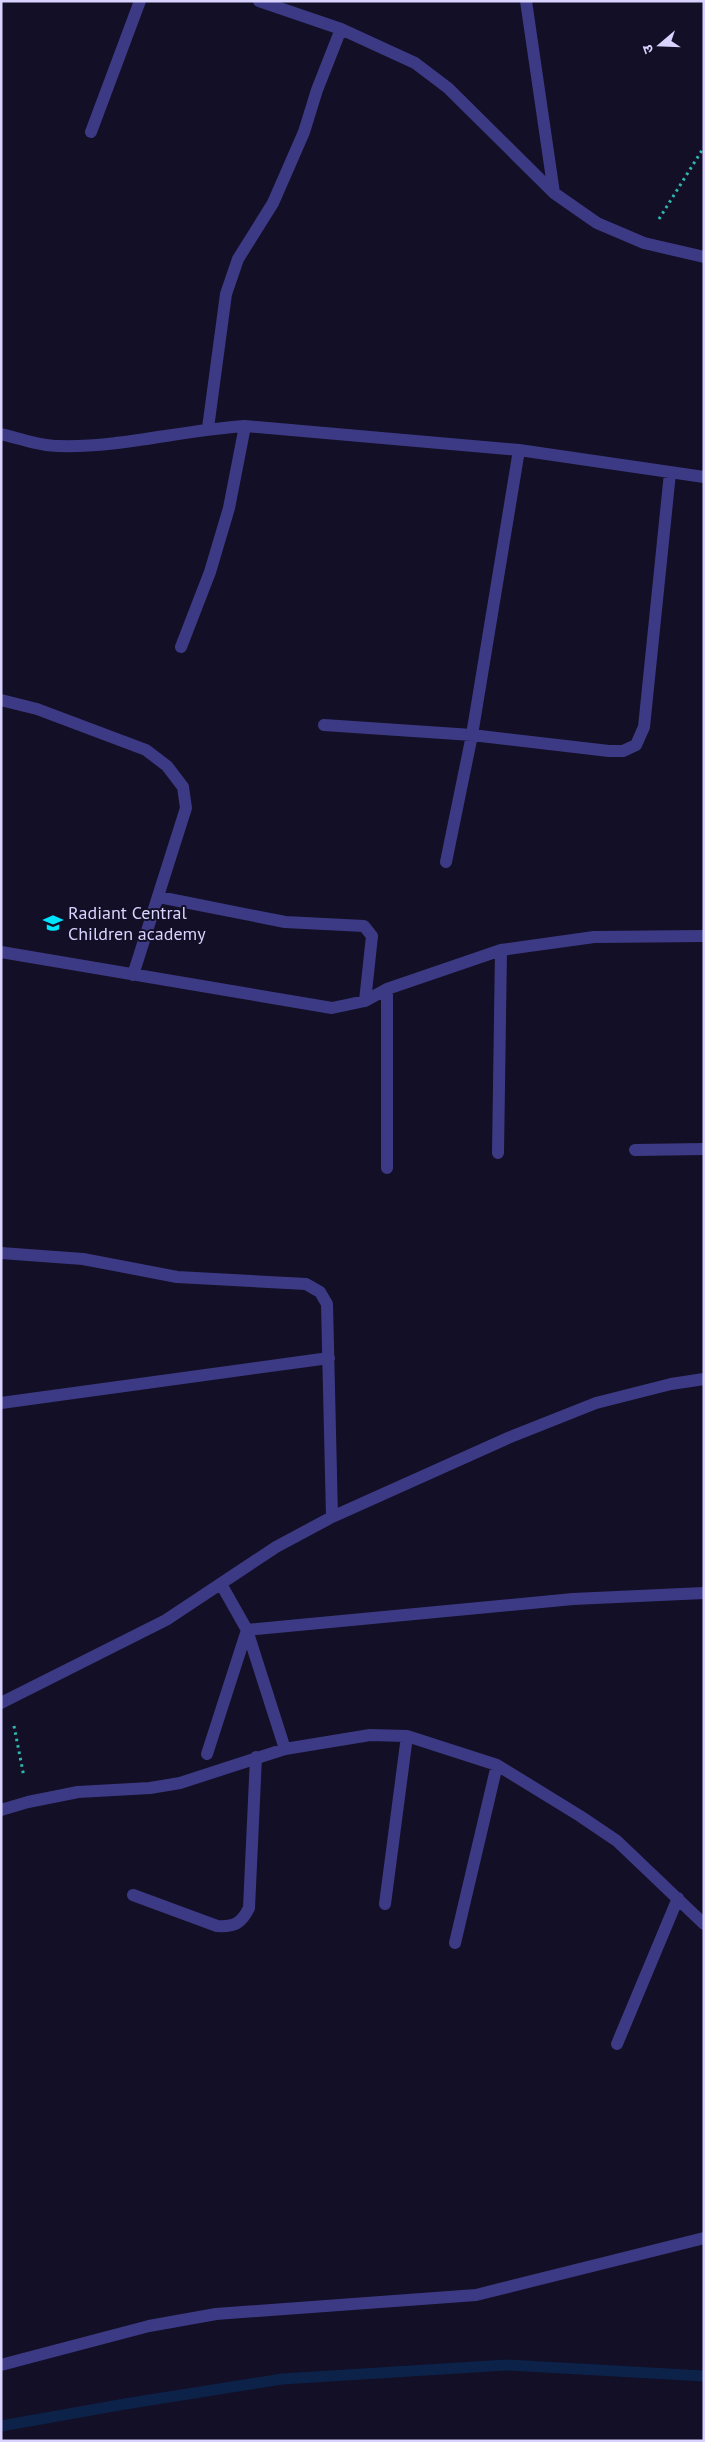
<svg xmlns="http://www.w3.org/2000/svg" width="705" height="2442" font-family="'PT Sans','Noto Sans Devanagari',sans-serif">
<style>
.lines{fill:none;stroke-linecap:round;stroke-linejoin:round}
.stream{stroke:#0c2248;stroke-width:11}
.path{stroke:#2fb8b0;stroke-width:3;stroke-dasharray:2.5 4;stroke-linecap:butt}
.minor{stroke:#3d3a85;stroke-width:12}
.labels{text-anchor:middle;stroke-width:4;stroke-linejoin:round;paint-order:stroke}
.poi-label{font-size:18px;fill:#d9d4ff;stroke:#130f26;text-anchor:start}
</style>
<rect width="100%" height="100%" fill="#130f26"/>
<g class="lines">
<path class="stream" d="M1,2426L125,2404L282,2379L507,2365L704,2376"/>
<path class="path" d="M659,219L704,147
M14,1726L24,1777"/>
<path class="minor" d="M259,1L341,29L415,63L448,88L554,193L597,223L644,243L704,257
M526,1L554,193
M91,132L140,1
M208,428L226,294L238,259L273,203L304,132L317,90L341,29
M1,434C19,438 39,446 58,446C120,448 182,430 245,426L519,450L704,477
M519,450L472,735L609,751H623L636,745L644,727L670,473
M181,647L210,572L229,508L245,426
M1,700L37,709L146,750L167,766L183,787L186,808L133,975
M324,725L472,735L446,862
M159,897L285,922L364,926L372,936L365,1001
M1,952L332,1008L365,1001L387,989L501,950L594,937L704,936
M387,989V1168
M635,1150L704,1149
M498,1153L501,950
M1,1253L83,1259L177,1277L306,1284L320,1292L327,1304L332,1517
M1,1403L329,1358
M221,1584L247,1630L285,1749
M1,1703L166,1620L276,1547L332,1517L508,1438L596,1403L671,1384L704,1379
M207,1754L247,1630L573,1599L704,1593
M1,1810L28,1802L78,1792L150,1788L180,1783L285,1749L370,1735L407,1736L497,1765L580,1816L617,1841L704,1924
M133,1895L217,1926C234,1927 241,1924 249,1908L256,1757
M385,1904L407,1736
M455,1943L497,1765
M617,2044L678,1898
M1,2365L149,2326L216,2314L476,2295L704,2238"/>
</g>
<defs>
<symbol id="school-bare" viewBox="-9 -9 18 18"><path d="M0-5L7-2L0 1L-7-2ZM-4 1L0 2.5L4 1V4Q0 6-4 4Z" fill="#00e5ff" stroke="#130f26" stroke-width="2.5" paint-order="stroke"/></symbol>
</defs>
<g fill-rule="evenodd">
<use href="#school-bare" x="39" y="909" width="28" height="28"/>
</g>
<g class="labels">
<g class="poi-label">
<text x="68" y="919">Radiant Central<tspan x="68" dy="21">Children academy</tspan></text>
</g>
</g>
<rect width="705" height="2442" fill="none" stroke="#d9d4ff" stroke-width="5"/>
<g transform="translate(660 45) rotate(251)" stroke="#130f26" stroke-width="4" paint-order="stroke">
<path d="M0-4L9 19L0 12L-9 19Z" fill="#d9d4ff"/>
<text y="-8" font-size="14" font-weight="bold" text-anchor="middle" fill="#d9d4ff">उ</text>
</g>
</svg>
